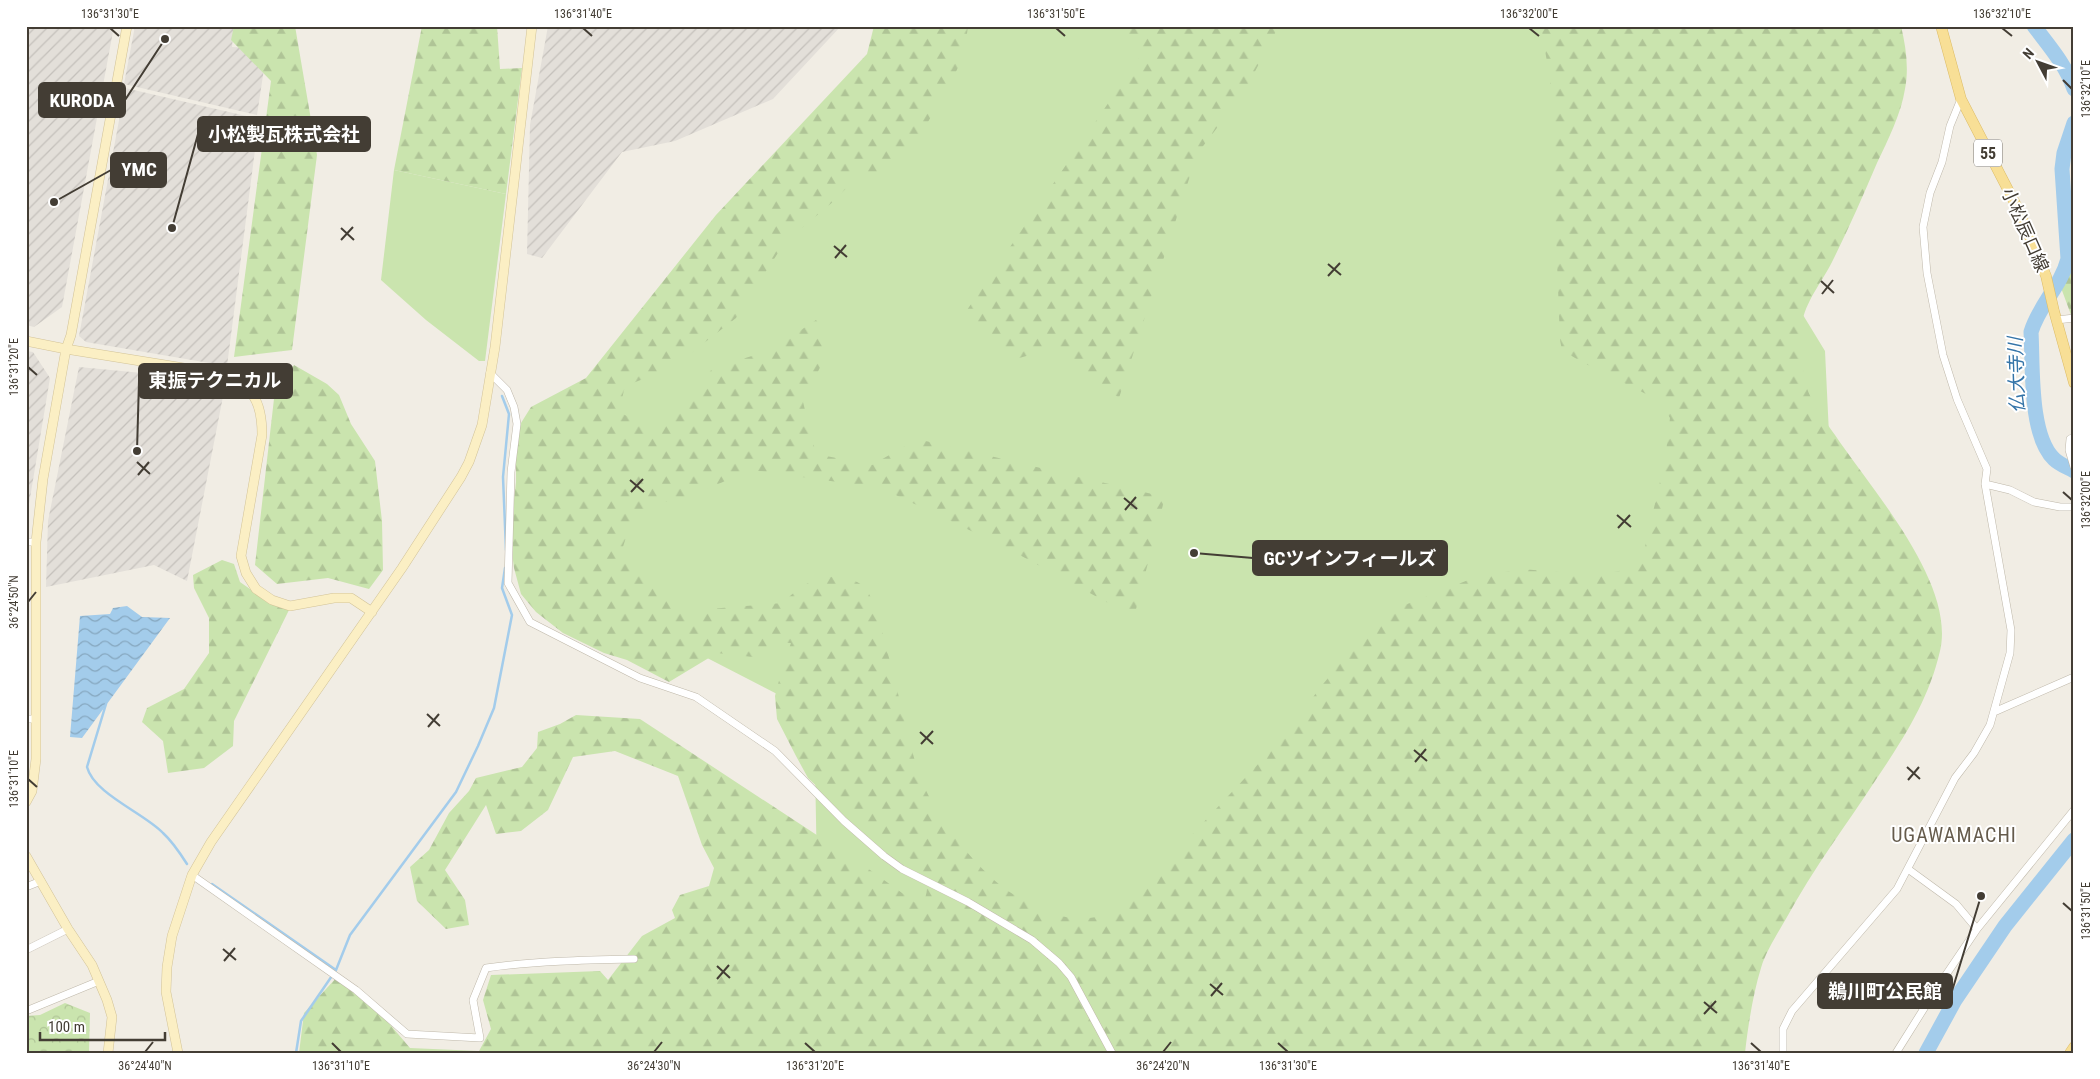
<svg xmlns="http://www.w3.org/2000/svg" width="2100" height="1079" font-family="'Roboto Condensed','Noto Sans JP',sans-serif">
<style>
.industrial{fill:url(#industrial-furrows)}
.grass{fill:#cae4ae}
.forest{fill:url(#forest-firs)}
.park{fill:url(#park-crowns)}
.water{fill:url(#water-waves)}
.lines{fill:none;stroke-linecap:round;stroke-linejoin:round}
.stream{stroke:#a3cceb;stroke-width:2.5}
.river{stroke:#a3cceb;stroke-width:15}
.street-casing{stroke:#bfb8aa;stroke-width:8}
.secondary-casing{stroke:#d2c398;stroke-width:10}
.primary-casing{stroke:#dcbc67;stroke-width:11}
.street{stroke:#fff;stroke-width:7}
.secondary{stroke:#fbefc4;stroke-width:9}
.primary{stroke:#f8df96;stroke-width:10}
.ticks{fill:none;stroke:#433d34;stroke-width:2}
.labels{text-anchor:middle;stroke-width:4;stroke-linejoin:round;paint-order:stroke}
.shield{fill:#fff;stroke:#7b7771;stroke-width:1}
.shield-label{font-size:16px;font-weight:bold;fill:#433d34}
.street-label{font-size:18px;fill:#433d34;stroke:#fff}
.water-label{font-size:19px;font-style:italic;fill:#3474a8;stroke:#fff}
.quarter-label{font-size:20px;letter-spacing:1px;fill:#655b4c;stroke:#fff}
.leader{fill:none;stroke:#433d34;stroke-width:2}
.callout-dot{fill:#433d34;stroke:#fff;stroke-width:2}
.callout{fill:#433d34;stroke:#433d34;stroke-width:2}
.callout-label{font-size:19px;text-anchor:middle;font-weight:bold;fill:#fff}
.neatline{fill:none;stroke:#433d34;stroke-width:2}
.ticks-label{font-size:12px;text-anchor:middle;fill:#433d34}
</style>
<defs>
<pattern id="industrial-furrows" width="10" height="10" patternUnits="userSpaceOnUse" patternTransform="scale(1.25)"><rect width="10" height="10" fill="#e3dfd9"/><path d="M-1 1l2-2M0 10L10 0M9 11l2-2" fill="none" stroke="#c4c0bb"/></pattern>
<pattern id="forest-firs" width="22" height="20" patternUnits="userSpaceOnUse" patternTransform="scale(1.25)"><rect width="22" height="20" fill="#cae4ae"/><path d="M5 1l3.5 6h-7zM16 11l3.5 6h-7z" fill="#afc496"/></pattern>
<pattern id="park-crowns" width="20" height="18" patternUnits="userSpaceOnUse" patternTransform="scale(1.25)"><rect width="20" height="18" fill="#cae4ae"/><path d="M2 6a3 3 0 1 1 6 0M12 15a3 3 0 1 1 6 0" fill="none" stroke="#afc496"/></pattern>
<pattern id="water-waves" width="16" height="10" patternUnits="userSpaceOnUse" patternTransform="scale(1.25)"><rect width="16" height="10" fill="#a3cceb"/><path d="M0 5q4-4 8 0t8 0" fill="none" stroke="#86a7bf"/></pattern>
</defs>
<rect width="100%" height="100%" fill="#f1ede4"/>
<path class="industrial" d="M26,26H114L62,307L34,327L26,325Z
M135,26H234L232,47L267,49L257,115L124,84Z
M548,26H841L773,99L675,141L622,152L542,258L527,254L530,125Z
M125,88L259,119L227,366L86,342L79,336Z
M26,351L33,352L50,378L26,522Z
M79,367L226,381L187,581L154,565L46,587L48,521Z"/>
<path class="grass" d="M915,26H1808L1767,256L1825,351L1836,579L1347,1053L817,873L814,713L546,575L588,405Z
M394,170L506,194L485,361H479L426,320L381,280Z"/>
<path class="forest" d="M234,26H295L317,155L292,350L234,357L271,81L231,40Z
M422,26H497L500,69L522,68L506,194L394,170Z
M874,26H968L964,56L947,89L921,134L890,172L858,176L834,201L785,242L736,318L672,368L625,386L620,407L623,414L635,420L661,428L713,368L771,350L816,320L832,343L803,402L816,454L872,465L917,439L1165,497L1134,617L1007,548L881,488L751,470L683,499L651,504L632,519L620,556L627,561L640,565L685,611L782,603L798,589L820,576C833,577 855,577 864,587C877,601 882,635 888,654C899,693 906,733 918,771C932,813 973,866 1008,891C1015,896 1024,900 1032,904C1068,923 1096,925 1130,901L1287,733L1319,689L1366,632L1392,610L1476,577L1522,569L1598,575L1619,571L1635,560L1645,547L1665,460L1670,418L1664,408L1654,398L1580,361L1562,350L1560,340L1550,80L1541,26H1901C1906,47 1909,68 1905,89C1901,114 1888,140 1877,163C1863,196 1848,230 1832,262C1822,282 1805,302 1802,324C1800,338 1802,356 1803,370C1805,395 1821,415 1835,435C1871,489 1956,583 1940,651C1929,699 1904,738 1877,778C1847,824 1813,869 1787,917C1778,933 1766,951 1761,968C1753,994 1748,1026 1745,1053H299L304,1013L337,977L358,987L410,1048L479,1051L491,1029L483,1000L491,975L600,971L608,980L642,936L675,918L672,910L680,895L709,886L714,868L702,845L678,776L615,751L573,757L548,810L521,831L496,834L486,805L445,870L465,900L469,925L446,929L417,901L410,867L429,850L449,813L469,791L476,778L522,767L537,748L538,732L560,724L576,715L640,719L870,870L916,903L922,904C931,890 926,878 919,865L832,801L808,778L796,756L777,719L775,696L782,669L791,643L773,642L753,657L717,653L669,682L627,660L604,653L563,633L536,612L521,594L514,568L510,537L516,482V431L531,407L586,378L716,215L867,54Z
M1120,26H1279L1243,94L1197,154L1119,398L1050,349L1006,362L967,310L1141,55Z
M2074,204V323L2060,285Z
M294,365L327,384L339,395L351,424L375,461L382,521L383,570L369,589L328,578L277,584L255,565L275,390Z
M222,560L234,564L240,582L267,601L289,610L234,721L233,746L204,768L168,773L163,741L142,722L147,708L184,689L209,653V618L194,588L193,575Z"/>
<path class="park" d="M65,1003L90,1013L89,1053H26V1016L40,1015Z"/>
<path class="water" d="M127,606L142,617L170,618L82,738L70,737L80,616L110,614L113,608Z"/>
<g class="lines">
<path class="stream" d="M502,396L509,414L503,477L506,550
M106,704L87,767C94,794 144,813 163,833C173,842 180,853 187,864
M212,884L336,970
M296,1053L301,1021L336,970L350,935L456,792L478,746L494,708L512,615L502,588L505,568"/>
<path class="river" d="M2034,26C2049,46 2066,65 2074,89
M2074,123L2064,153L2062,169L2068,259C2061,286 2039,305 2031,332C2033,365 2029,435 2054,459C2059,464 2067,467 2074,471
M1926,1053L1955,1000L2005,926L2074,840"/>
<defs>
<path id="street" d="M2057,320L2074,318
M490,373L507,390L514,407L517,424L511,472L508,583L530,622L640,678L696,697L775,751L844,821L884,856L902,869L968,902L1032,940L1059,963L1071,977L1112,1053
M2074,437L2070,439L2069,450L2074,467
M1985,484L2010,490L2034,502L2060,507H2074
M26,542H36
M1994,712L2074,677
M26,719H36
M1908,869L1956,904L1977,929
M192,875L356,990L407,1034L480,1038L473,1000L486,968C535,961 584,960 634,959
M26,887L41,881
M26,950L68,929
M26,1011L99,981
M1783,1053V1029L1792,1011L1897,889L1955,778L1974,753L1990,725L2010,653L2011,630L1985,484L1987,469L1957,399L1943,355L1927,273L1923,227L1930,193L1942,162L1950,126L1961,99
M1896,1053L1933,994L1977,929L2074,810"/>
<path id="secondary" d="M26,341L66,349L221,374C253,386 262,401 262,435L241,556L246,573L256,589L272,600L290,606L334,598H351L372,612
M26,802L32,791L36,759V542L43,479L66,349L71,335L127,26
M26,856L68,929L92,965L107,1000L112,1017L108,1053
M178,1053L166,992L167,967L172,936L192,875L211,842L402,568L461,477L469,462L482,425L495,347L532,26"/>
<path id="primary" d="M1941,26L1961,99L2019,211L2046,276L2054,311L2074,383
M2070,1053L2074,1047"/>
</defs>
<use href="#street" class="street-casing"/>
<use href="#secondary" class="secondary-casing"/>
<use href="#primary" class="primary-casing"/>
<use href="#street" class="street"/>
<use href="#secondary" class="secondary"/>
<use href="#primary" class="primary"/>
</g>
<path class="ticks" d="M110,28L119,36M583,28L592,36M1056,28L1065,36M1529,28L1539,36M2002,28L2012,36M2063,80L2072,89M341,228L354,240M341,240L353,227M834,246L847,257M835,258L846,245M1328,264L1341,275M1328,276L1340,263M1821,281L1834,293M1822,294L1833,280M28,367L37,375M137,462L150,474M138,475L149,462M630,480L644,492M631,492L643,479M2063,492L2072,500M1124,498L1137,509M1125,510L1136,497M1617,515L1631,527M1618,528L1630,515M28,602L36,592M427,714L440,726M428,727L439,714M920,732L933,744M921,744L933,731M1414,750L1427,761M1415,762L1426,749M1907,767L1920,779M28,779L37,787M1908,780L1919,767M2063,903L2072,911M223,949L236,960M224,961L235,948M717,966L730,978M717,979L729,965M1210,984L1223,995M1211,996L1222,983M1704,1002L1717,1013M1704,1014L1716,1001M332,1043L341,1052M805,1043L815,1052M1278,1043L1288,1052M1751,1043L1761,1052M145,1052L153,1042M654,1052L662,1042M1163,1052L1171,1042"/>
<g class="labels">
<rect class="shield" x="1974" y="139.5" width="28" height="27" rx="4"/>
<g class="shield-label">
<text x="1988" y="159">55</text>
</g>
<g class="street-label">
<text transform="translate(2025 230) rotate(66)" y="6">小松辰口線</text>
</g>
<g class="water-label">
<text transform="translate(2016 375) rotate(-92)" y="7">仏大寺川</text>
</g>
<g class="quarter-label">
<text x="1954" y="842">UGAWAMACHI</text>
</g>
</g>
<path class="leader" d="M165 39L125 100M172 228L198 134M54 202L111 170M137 451L139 381M1194 553L1253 558M1981 896L1952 991"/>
<g class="callout-dot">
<circle cx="165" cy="39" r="5"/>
<circle cx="172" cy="228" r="5"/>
<circle cx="54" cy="202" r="5"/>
<circle cx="137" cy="451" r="5"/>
<circle cx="1194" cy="553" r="5"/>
<circle cx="1981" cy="896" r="5"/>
</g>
<g class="callout">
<rect x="39" y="83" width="86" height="34" rx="5"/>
<rect x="198" y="117" width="172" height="34" rx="5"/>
<rect x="111" y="153" width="55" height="34" rx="5"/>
<rect x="139" y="364" width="153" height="34" rx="5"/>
<rect x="1253" y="541" width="194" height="34" rx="5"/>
<rect x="1818" y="974" width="134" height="34" rx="5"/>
</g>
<g class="callout-label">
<text x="82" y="107">KURODA</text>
<text x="284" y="141">小松製瓦株式会社</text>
<text x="139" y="176">YMC</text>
<text x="215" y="387">東振テクニカル</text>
<text x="1350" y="565">GCツインフィールズ</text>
<text x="1885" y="998">鵜川町公民館</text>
</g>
<rect width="2100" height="1079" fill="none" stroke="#ffffff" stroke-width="55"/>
<g transform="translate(2038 62) rotate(311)" stroke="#ffffff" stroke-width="4" paint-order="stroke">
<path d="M0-4L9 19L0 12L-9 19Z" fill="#433d34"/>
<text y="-8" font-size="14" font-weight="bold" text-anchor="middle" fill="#433d34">N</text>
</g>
<path d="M40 1032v8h125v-8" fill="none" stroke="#433d34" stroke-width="2.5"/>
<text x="48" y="1032" font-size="15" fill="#433d34" stroke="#ffffff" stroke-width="4" paint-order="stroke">100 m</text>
<rect x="28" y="28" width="2044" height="1024" class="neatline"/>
<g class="ticks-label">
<text x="110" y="18">136°31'30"E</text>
<text x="583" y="18">136°31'40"E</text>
<text x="1056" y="18">136°31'50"E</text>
<text x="1529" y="18">136°32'00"E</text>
<text x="2002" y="18">136°32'10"E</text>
<text transform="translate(2086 89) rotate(-90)" y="4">136°32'10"E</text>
<text transform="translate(14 367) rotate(-90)" y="4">136°31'20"E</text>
<text transform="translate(2086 500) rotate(-90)" y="4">136°32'00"E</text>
<text transform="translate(14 602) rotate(-90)" y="4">36°24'50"N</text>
<text transform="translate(14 779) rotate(-90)" y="4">136°31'10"E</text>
<text transform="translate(2086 911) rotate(-90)" y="4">136°31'50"E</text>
<text x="145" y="1070">36°24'40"N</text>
<text x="341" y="1070">136°31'10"E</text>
<text x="654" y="1070">36°24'30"N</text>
<text x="815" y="1070">136°31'20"E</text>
<text x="1163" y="1070">36°24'20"N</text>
<text x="1288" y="1070">136°31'30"E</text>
<text x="1761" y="1070">136°31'40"E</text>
</g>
</svg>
